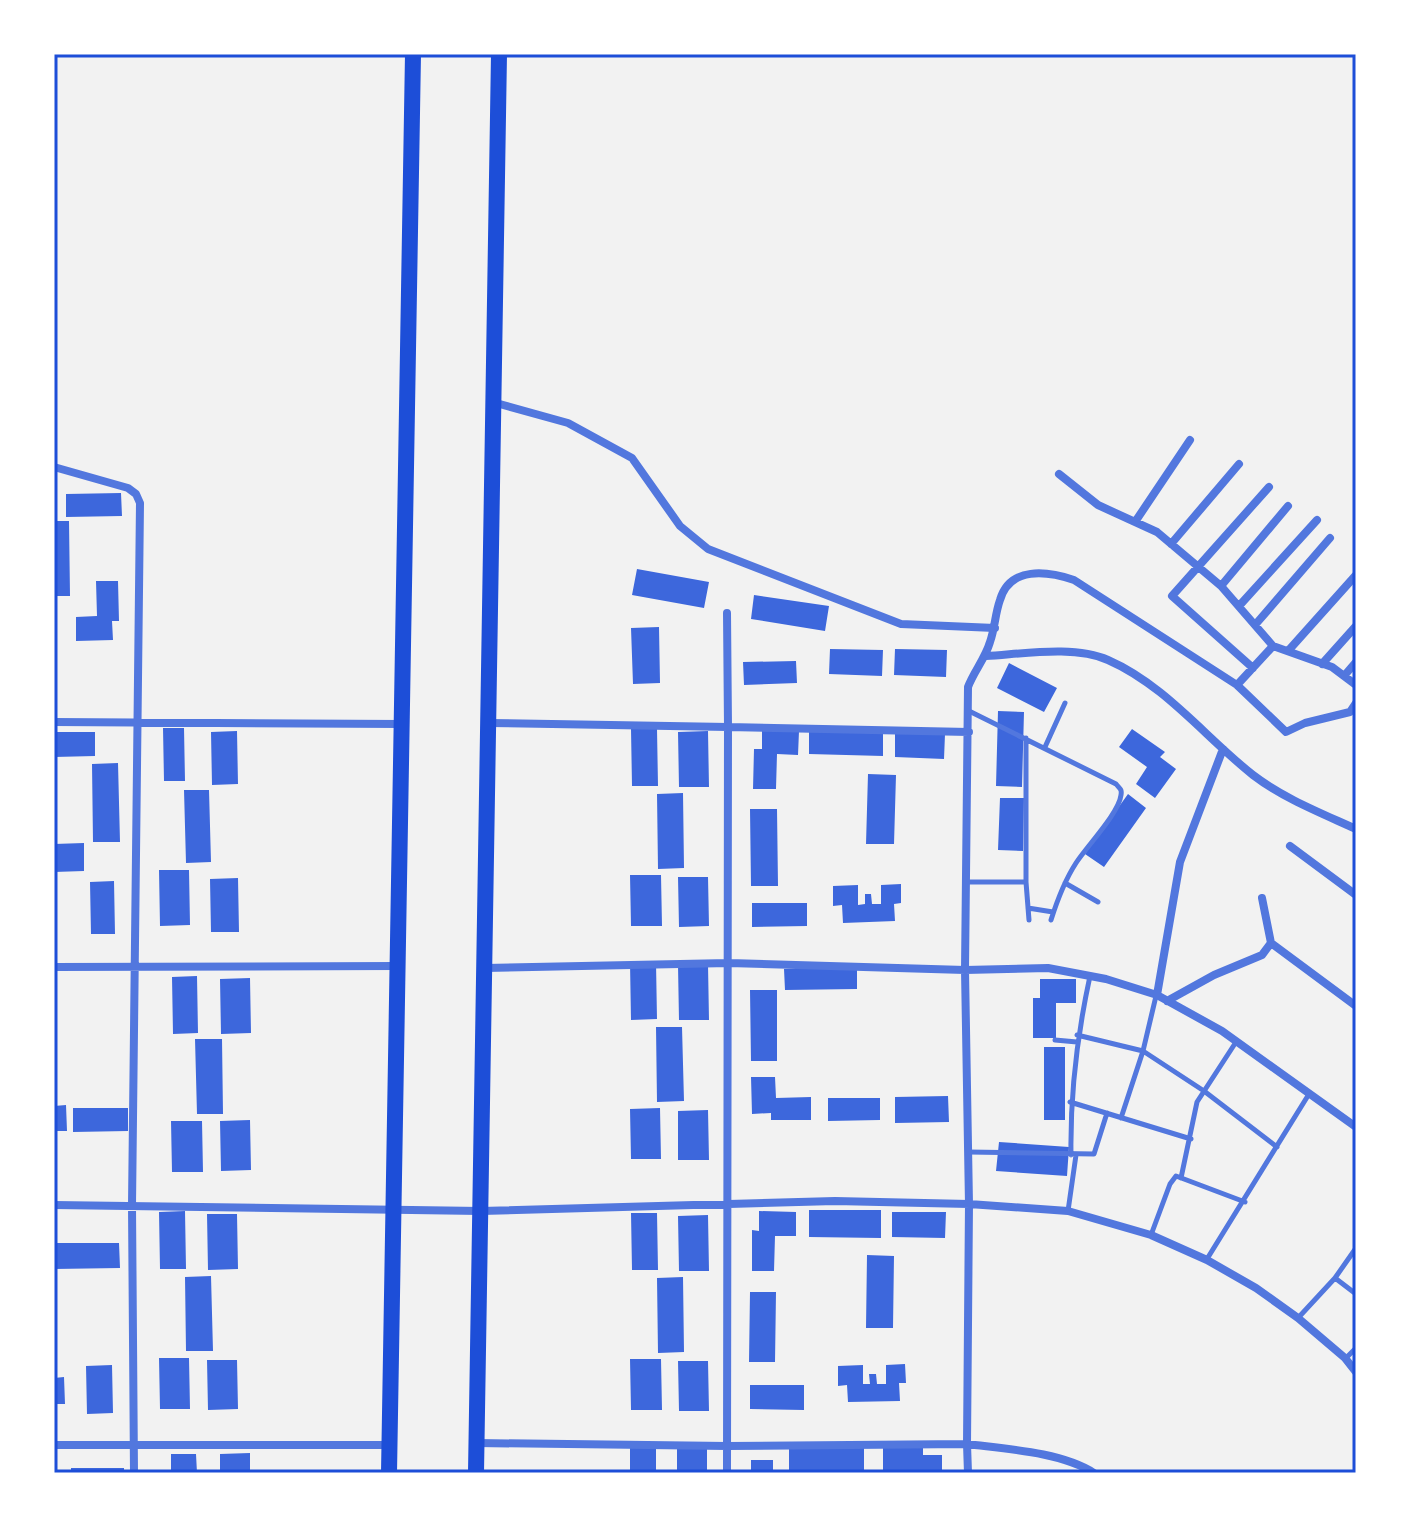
<svg xmlns="http://www.w3.org/2000/svg" width="1410" height="1527" font-family="'Sofia Sans Condensed',sans-serif">
<style>
.building{fill:#3d67dc}
.lines{fill:none;stroke-linecap:round;stroke-linejoin:round}
.service{stroke:#5277de;stroke-width:5}
.minor{stroke:#5277de;stroke-width:8}
.trunk{stroke:#1d4ed8;stroke-width:16}
.neatline{fill:none;stroke:#1d4ed8;stroke-width:3}
</style>
<rect width="100%" height="100%" fill="#f2f2f2"/>
<path class="building" d="M121,493L122,516L66,517V494Z
M54,521H69L70,596H54Z
M637,569L709,582L704,608L632,595Z
M96,581H118L119,621H112L113,640L76,641V617L97,616Z
M754,595L829,606L825,631L751,619Z
M659,627L660,683L633,684L631,628Z
M830,649L883,650L882,676L829,674Z
M895,649L947,650L946,677L894,675Z
M796,661L797,683L744,685L743,662Z
M1009,663L1057,688L1044,712L997,688Z
M998,711L1024,712L1022,787L996,786Z
M163,728H184L185,781H164Z
M631,729H657L658,786H632Z
M1132,729L1165,752L1160,757L1176,769L1155,798L1136,784L1147,767L1119,747Z
M762,730L799,731L798,755L777,754L776,789H753L754,749H762Z
M237,731L238,784L212,785L211,732Z
M708,731L709,787H679L678,732Z
M809,731L883,733V756L809,754Z
M54,732H95V756L54,757Z
M895,733L945,734L944,759L895,757Z
M118,763L120,842H93L92,764Z
M868,774L896,775L894,844H866Z
M184,790H209L211,862L186,863Z
M683,793L684,868L658,869L657,794Z
M1128,794L1146,808L1104,867L1085,854Z
M1000,798H1024L1023,851L998,850Z
M750,809H777L778,886H751Z
M84,843V871L54,872V844Z
M159,870H189L190,925L160,926Z
M630,875H661L662,926H631Z
M678,877H708L709,926L679,927Z
M238,878L239,932H211L210,879Z
M114,881L115,934H91L90,882Z
M901,884V903L894,904L895,921L843,923L842,905L833,906V886L858,885V905L865,904V894H871L872,904H881V885Z
M752,903H807V926L752,927Z
M630,962H656L657,1019L631,1020Z
M708,964L709,1020H679L678,965Z
M784,969H857V989L785,990Z
M197,976L198,1033L173,1034L172,977Z
M250,978L251,1033L221,1034L220,979Z
M1040,979H1076V1003H1056V1038H1033V998H1040Z
M750,990H777V1061H751Z
M656,1027H682L684,1101L657,1102Z
M195,1039H222L223,1114H197Z
M1044,1047H1065V1120H1044Z
M751,1077H775L776,1098L811,1097V1120H771V1113L752,1114Z
M948,1096L949,1122L895,1123V1097Z
M828,1098H880V1120L828,1121Z
M66,1105L67,1131H54V1106Z
M73,1108H128V1131L73,1132Z
M660,1108L661,1159H631L630,1109Z
M708,1110L709,1160H678V1111Z
M250,1120L251,1170L221,1171L220,1121Z
M171,1121H202L203,1172H172Z
M999,1142L1069,1147L1067,1176L996,1171Z
M809,1210H881V1238L809,1237Z
M185,1211L186,1269H160L159,1212Z
M759,1211L796,1212V1236H775L774,1271H752V1230L759,1231Z
M892,1212H946L945,1238L892,1237Z
M631,1213H657L658,1270H632Z
M207,1214H237L238,1269L208,1270Z
M708,1215L709,1271H679L678,1216Z
M54,1243H119L120,1268L54,1269Z
M867,1255L894,1256L893,1328H866Z
M211,1276L213,1351H186L185,1277Z
M683,1277L684,1352L658,1353L657,1278Z
M750,1292H776L775,1362H749Z
M159,1358H189L190,1409H160Z
M630,1359H661L662,1410H631Z
M207,1360H237L238,1409L208,1410Z
M678,1361H708L709,1411H679Z
M905,1364L906,1383H899L900,1401L848,1402L847,1385L838,1386V1366L863,1365V1384H870L869,1374H876L877,1384H886V1365Z
M112,1365L113,1413L87,1414L86,1366Z
M64,1377L65,1404H54V1378Z
M750,1385H804V1410L750,1409Z
M630,1444H656V1473H630Z
M677,1447H707V1473H677Z
M789,1448H864V1470H789Z
M883,1448H923V1455H942V1473L883,1470Z
M250,1453V1473H220V1454Z
M171,1454H196L197,1473H171Z
M751,1460H773V1473H751Z
M71,1468H124V1473H71Z"/>
<g class="lines">
<path class="service" d="M969,711L1116,784C1120,789 1122,789 1121,795C1119,813 1087,846 1076,863C1065,880 1057,901 1051,920
M1026,738V882L1029,920
M1045,747L1065,703
M967,882H1026
M1065,883L1098,902
M1028,908L1053,912
M1077,1035L1143,1051L1204,1091L1277,1147
M1055,1040L1077,1042
M1070,1102L1191,1139
M1121,1118L1143,1051L1156,996
M968,1152L1094,1154L1107,1113
M1071,1155C1070,1093 1077,1036 1090,976
M1181,1178L1197,1102L1236,1042
M1068,1211L1076,1155
M1151,1235L1170,1184L1176,1176L1245,1202
M1207,1259L1309,1094
M1335,1278L1356,1294
M1298,1318L1335,1278L1356,1248
M1346,1358L1356,1348"/>
<path class="minor" d="M496,403L568,423L632,458L680,526L708,549L901,624L995,628
M54,467L128,488L136,494L140,503L132,1206L134,1473
M1059,474L1098,505L1157,532L1221,586L1273,646L1332,667L1356,685
M1135,522L1190,440
M1171,544L1239,464
M1221,586L1288,506
M1239,606L1317,520
M727,613L728,727L969,732
M1255,625L1330,538
M1288,651L1356,575
M986,656C1022,654 1075,645 1108,660C1165,685 1205,737 1253,775C1283,798 1321,813 1356,829
M1322,664L1356,626
M1253,668L1172,596L1269,487
M1344,676L1356,662
M1237,685L1273,646
M54,722L401,724
M489,723L728,727L727,1473
M1290,846L1356,895
M1271,943L1356,1006
M54,967L397,966
M485,968L729,963L965,970L968,687C974,671 985,659 990,642C995,628 995,614 1000,600C1010,566 1047,571 1074,580L1237,685L1286,732L1305,723L1350,712L1356,703
M1157,995L1180,862L1223,749
M1167,1001L1214,975L1262,955L1271,943L1262,898
M54,1205L481,1211L835,1201L969,1204L1068,1211L1151,1235L1207,1260L1256,1288L1298,1318L1345,1358L1356,1372
M477,1443L727,1446L967,1444L968,1473
M54,1445H389
M1094,1473C1061,1452 1006,1449 967,1444L969,1204L965,970L1048,968L1106,979L1157,995L1222,1031L1356,1127"/>
<path class="trunk" d="M389,1473L413,54
M476,1473L499,54"/>
</g>
<rect width="1410" height="1527" fill="none" stroke="#ffffff" stroke-width="112"/>
<rect x="56" y="56" width="1298" height="1415" class="neatline"/>
</svg>
